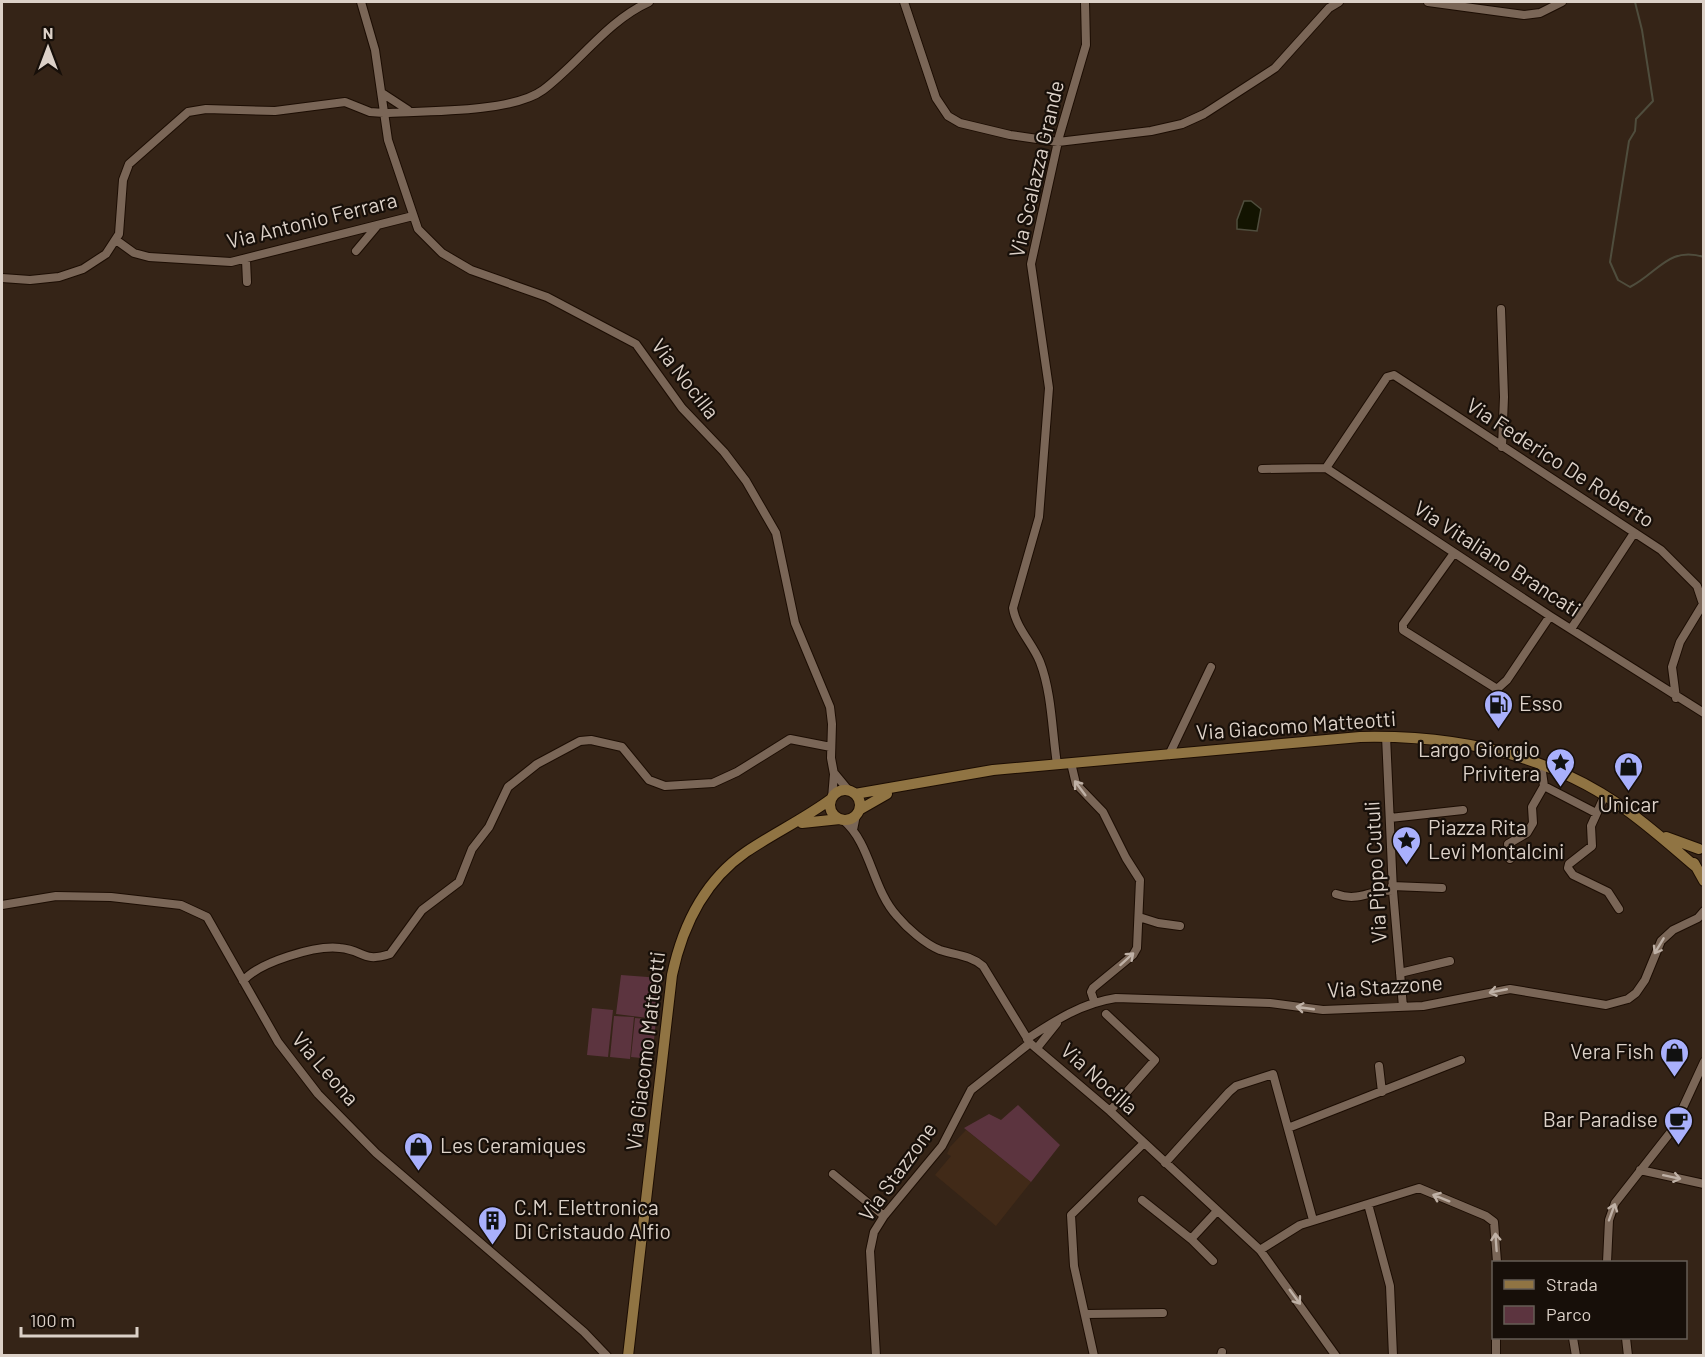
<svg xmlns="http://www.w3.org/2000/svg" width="1705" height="1357" font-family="Barlow,sans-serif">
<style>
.built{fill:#412a18}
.green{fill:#5c343f}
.water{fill:#131401;stroke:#4f4d3d;stroke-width:1.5}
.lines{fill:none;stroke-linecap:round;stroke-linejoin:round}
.stream{stroke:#4f4d3d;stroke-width:2}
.minor-casing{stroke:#1c0d03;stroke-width:10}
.major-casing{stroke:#1c0d03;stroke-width:12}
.minor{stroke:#7a6657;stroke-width:8}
.major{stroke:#907443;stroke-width:10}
.oneway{stroke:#bfb1a6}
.labels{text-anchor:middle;stroke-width:4.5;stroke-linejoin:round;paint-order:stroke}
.street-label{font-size:21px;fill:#dcd1c8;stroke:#170f09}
.poi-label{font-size:21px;fill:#dcd1c8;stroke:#170f09;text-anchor:start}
</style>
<rect width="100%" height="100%" fill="#352417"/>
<path class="built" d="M966,1130L1031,1182L996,1226L935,1175L951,1156L947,1154L950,1147Z"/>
<path class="green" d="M621,975L661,978L656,1019L616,1014Z
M592,1008L613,1010L608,1057L587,1055Z
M614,1016L634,1017L630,1059L610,1057Z
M635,1018L656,1020L652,1059L631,1057Z
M1018,1105L1060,1145L1031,1182L964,1128L989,1114L1001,1120Z"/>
<path class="water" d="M1244,201H1251L1261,209L1257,231L1237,229V220Z"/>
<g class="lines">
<path class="stream" d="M1635,2L1642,30L1653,101L1636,119L1635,131L1629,141L1610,262L1618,280L1630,287C1658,273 1668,246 1704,257"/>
<defs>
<path id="minor" d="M361,2L375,50L388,140L418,229L442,253L471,270L547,297L636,344L682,408L724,452L746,481L776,533L795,623L830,707L832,724L831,758L834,774L832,798
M904,2L936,98L948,116L960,123L1010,135L1058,142L1151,131L1182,124L1204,114L1275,68L1329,8L1339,2
M1428,2L1524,15L1540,13L1562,2
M382,93L408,110
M116,240L134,253L149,257L231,262L413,216
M356,251L377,226
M246,260L247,282
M2,278L30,280L59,277L83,269L106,254L119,234L123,180L129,164L188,112L206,109L275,111L345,102L370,112L384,113C423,111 512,113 543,90C580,62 607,21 649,2
M1501,309L1504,397L1502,447
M1326,468L1387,377L1394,375L1661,550L1697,586L1703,604L1680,642L1672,667L1676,698
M1262,469L1326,468L1550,616L1704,713
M1454,553L1403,624V630L1497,689L1507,680L1550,616
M1571,629L1634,533
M1386,736L1393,891L1403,1007
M1169,755L1211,667
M1071,763L1076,784L1103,812L1126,858L1140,880L1137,948L1133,955L1093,988L1091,992L1094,1001
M1057,764C1052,732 1052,693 1040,662C1033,644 1016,628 1013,608L1039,517L1049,388L1031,264L1059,137L1086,45L1085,2
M1541,765L1544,786L1596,813
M835,774L849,791
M1605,795L1591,826L1592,846L1569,864L1568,868L1573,875L1608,892L1619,909
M1390,818L1463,810
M843,820C871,843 872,889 897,916C907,928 925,944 940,950C955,955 970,955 983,966L1030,1043L1110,1111L1260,1250L1336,1356
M853,830L856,815
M1510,859L1508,844L1527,833L1533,823L1532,807L1544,786
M1392,886L1442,888
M1336,894C1360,903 1371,888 1393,891
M2,905L56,896L111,897L181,905L207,917L278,1042L318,1094L376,1153L584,1332L607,1356
M1139,917L1158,923L1180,926
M1400,973L1450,961
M243,981C259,962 316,945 340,948C364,950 362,963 390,954L422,910L459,882L472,849L489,827L508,787L537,764L580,741L591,740L622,747L649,780L665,786L713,783L737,772L790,739L831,747
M1106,1014L1155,1060L1110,1111
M1027,1039C1056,1020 1082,1003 1116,998L1270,1003L1323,1010L1423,1006L1510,989L1606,1005L1628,999L1636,993L1645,980L1661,941L1673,930L1698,918L1704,911
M1037,1048L1057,1023
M1379,1066L1382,1092
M1288,1128L1461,1060
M1165,1163L1229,1092L1236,1086L1273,1074L1313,1220
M1640,1170L1704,1184
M833,1174L884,1216
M1142,1200L1191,1239L1217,1211
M1368,1204L1390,1286L1393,1356
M1191,1239L1213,1261
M1260,1250L1300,1225L1419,1188L1486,1216L1494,1222L1497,1262
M1607,1262L1609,1220L1615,1203L1673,1129L1704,1062
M1086,1314L1163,1313
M1573,1338L1576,1356
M1626,1338L1628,1356
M876,1356L870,1251L874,1232L884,1216L942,1146L971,1090L1030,1043
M1094,1356L1074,1266L1071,1215L1144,1143
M1221,1356L1222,1352
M1496,1356V1338"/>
<path id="major" d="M830 805a15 15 0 1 1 30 0a15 15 0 1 1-30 0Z
M855,794L993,770L1360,737C1450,735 1542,752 1618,804C1646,823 1670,845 1696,867
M859,810L887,794
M802,823L840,819
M1666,837L1699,849
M1694,863L1704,881
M628,1356L672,975C682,928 704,881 746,852C774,833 804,819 831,799"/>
</defs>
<use href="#minor" class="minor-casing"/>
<use href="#major" class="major-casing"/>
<use href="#minor" class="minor"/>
<use href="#major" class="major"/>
</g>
<defs><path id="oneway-shaft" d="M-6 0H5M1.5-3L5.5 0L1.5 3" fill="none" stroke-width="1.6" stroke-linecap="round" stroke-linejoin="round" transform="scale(1.5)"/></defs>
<g class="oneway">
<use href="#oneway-shaft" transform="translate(1080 788) rotate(-127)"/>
<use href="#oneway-shaft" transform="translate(1659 946) rotate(121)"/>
<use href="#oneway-shaft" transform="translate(1127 959) rotate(-42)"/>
<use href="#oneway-shaft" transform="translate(1498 991) rotate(169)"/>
<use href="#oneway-shaft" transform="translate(1305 1008) rotate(-172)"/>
<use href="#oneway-shaft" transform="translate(1672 1177) rotate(12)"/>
<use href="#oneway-shaft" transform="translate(1441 1198) rotate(-158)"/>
<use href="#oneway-shaft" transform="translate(1612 1212) rotate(-70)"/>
<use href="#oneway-shaft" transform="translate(1496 1242) rotate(-94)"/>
<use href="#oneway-shaft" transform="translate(1295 1297) rotate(54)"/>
</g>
<defs>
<symbol id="fuel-pin" viewBox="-11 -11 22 30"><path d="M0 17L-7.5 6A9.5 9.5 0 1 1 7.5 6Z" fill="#a9b0fc" stroke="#170f09"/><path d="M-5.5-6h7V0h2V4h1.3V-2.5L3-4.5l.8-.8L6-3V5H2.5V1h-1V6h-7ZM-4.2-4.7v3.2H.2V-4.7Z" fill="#111"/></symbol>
<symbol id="sight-pin" viewBox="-11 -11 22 30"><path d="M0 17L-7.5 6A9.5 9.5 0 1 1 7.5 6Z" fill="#a9b0fc" stroke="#170f09"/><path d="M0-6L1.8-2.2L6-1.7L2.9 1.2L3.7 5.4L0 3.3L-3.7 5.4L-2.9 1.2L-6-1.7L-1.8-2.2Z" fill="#111"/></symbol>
<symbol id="shop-pin" viewBox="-11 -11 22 30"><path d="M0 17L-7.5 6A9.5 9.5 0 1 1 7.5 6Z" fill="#a9b0fc" stroke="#170f09"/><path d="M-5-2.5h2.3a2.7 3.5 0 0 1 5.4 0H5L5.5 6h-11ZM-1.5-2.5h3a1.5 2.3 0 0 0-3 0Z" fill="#111"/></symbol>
<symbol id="cafe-pin" viewBox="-11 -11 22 30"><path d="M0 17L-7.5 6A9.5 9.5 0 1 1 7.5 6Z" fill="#a9b0fc" stroke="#170f09"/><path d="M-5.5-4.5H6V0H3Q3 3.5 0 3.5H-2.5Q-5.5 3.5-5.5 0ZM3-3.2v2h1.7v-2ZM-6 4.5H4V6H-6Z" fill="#111"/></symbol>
<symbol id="building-pin" viewBox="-11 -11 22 30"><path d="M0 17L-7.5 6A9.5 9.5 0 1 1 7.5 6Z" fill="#a9b0fc" stroke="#170f09"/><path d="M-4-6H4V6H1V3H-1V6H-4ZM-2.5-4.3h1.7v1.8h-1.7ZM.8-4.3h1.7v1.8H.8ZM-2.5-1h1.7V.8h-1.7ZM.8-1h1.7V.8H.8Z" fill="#111"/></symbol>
</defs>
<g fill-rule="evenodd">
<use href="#fuel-pin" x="1482" y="688" width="33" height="45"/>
<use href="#sight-pin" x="1544" y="746" width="33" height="45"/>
<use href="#shop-pin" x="1612" y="750" width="33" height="45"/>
<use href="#sight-pin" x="1390" y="824" width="33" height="45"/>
<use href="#shop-pin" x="1658" y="1036" width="33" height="45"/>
<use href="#cafe-pin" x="1662" y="1104" width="33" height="45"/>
<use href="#shop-pin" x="402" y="1130" width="33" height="45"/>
<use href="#building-pin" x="476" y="1204" width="33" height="45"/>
</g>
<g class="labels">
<g class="street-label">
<text transform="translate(1037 169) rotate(-77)" y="7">Via Scalazza Grande</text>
<text transform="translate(312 221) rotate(-14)" y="7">Via Antonio Ferrara</text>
<text transform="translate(685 379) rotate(52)" y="7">Via Nocilla</text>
<text transform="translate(1560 463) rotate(33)" y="7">Via Federico De Roberto</text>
<text transform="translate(1497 559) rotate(33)" y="7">Via Vitaliano Brancati</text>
<text transform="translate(1296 726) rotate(-4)" y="7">Via Giacomo Matteotti</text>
<text transform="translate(1376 872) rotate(-93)" y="7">Via Pippo Cutuli</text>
<text transform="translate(1385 987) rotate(-4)" y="7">Via Stazzone</text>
<text transform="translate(646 1051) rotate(-83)" y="7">Via Giacomo Matteotti</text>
<text transform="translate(325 1069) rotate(49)" y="7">Via Leona</text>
<text transform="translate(1099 1079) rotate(42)" y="7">Via Nocilla</text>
<text transform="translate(898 1172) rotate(-54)" y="7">Via Stazzone</text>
</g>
<g class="poi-label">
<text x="1519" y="711">Esso</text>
<text x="1540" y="757" text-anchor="end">Largo Giorgio<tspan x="1540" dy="24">Privitera</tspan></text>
<text x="1629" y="812" text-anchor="middle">Unicar</text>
<text x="1428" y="835">Piazza Rita<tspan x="1428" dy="24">Levi Montalcini</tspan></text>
<text x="1654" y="1059" text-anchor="end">Vera Fish</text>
<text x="1658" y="1127" text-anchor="end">Bar Paradise</text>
<text x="440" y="1153">Les Ceramiques</text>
<text x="514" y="1215">C.M. Elettronica<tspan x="514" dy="24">Di Cristaudo Alfio</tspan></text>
</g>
</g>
<rect width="1705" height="1357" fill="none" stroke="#dcd1c8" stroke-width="6"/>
<rect x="1492" y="1261" width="195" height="78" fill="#170f09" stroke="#665d55" stroke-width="1.5"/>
<rect x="1504" y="1280" width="30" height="9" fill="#907443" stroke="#665d55" stroke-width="1.5"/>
<text x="1546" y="1291" font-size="18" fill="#dcd1c8">Strada</text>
<rect x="1504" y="1306" width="30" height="18" fill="#5c343f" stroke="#665d55" stroke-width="1.5"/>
<text x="1546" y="1321" font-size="18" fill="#dcd1c8">Parco</text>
<g transform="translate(48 48)" stroke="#170f09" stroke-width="4.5" paint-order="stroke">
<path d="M0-4.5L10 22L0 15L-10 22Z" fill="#dcd1c8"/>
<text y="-9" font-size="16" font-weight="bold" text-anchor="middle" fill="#dcd1c8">N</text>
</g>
<path d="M21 1327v9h116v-9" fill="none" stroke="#dcd1c8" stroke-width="3"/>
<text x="30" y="1327" font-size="18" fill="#dcd1c8" stroke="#170f09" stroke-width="4.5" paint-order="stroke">100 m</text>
</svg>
